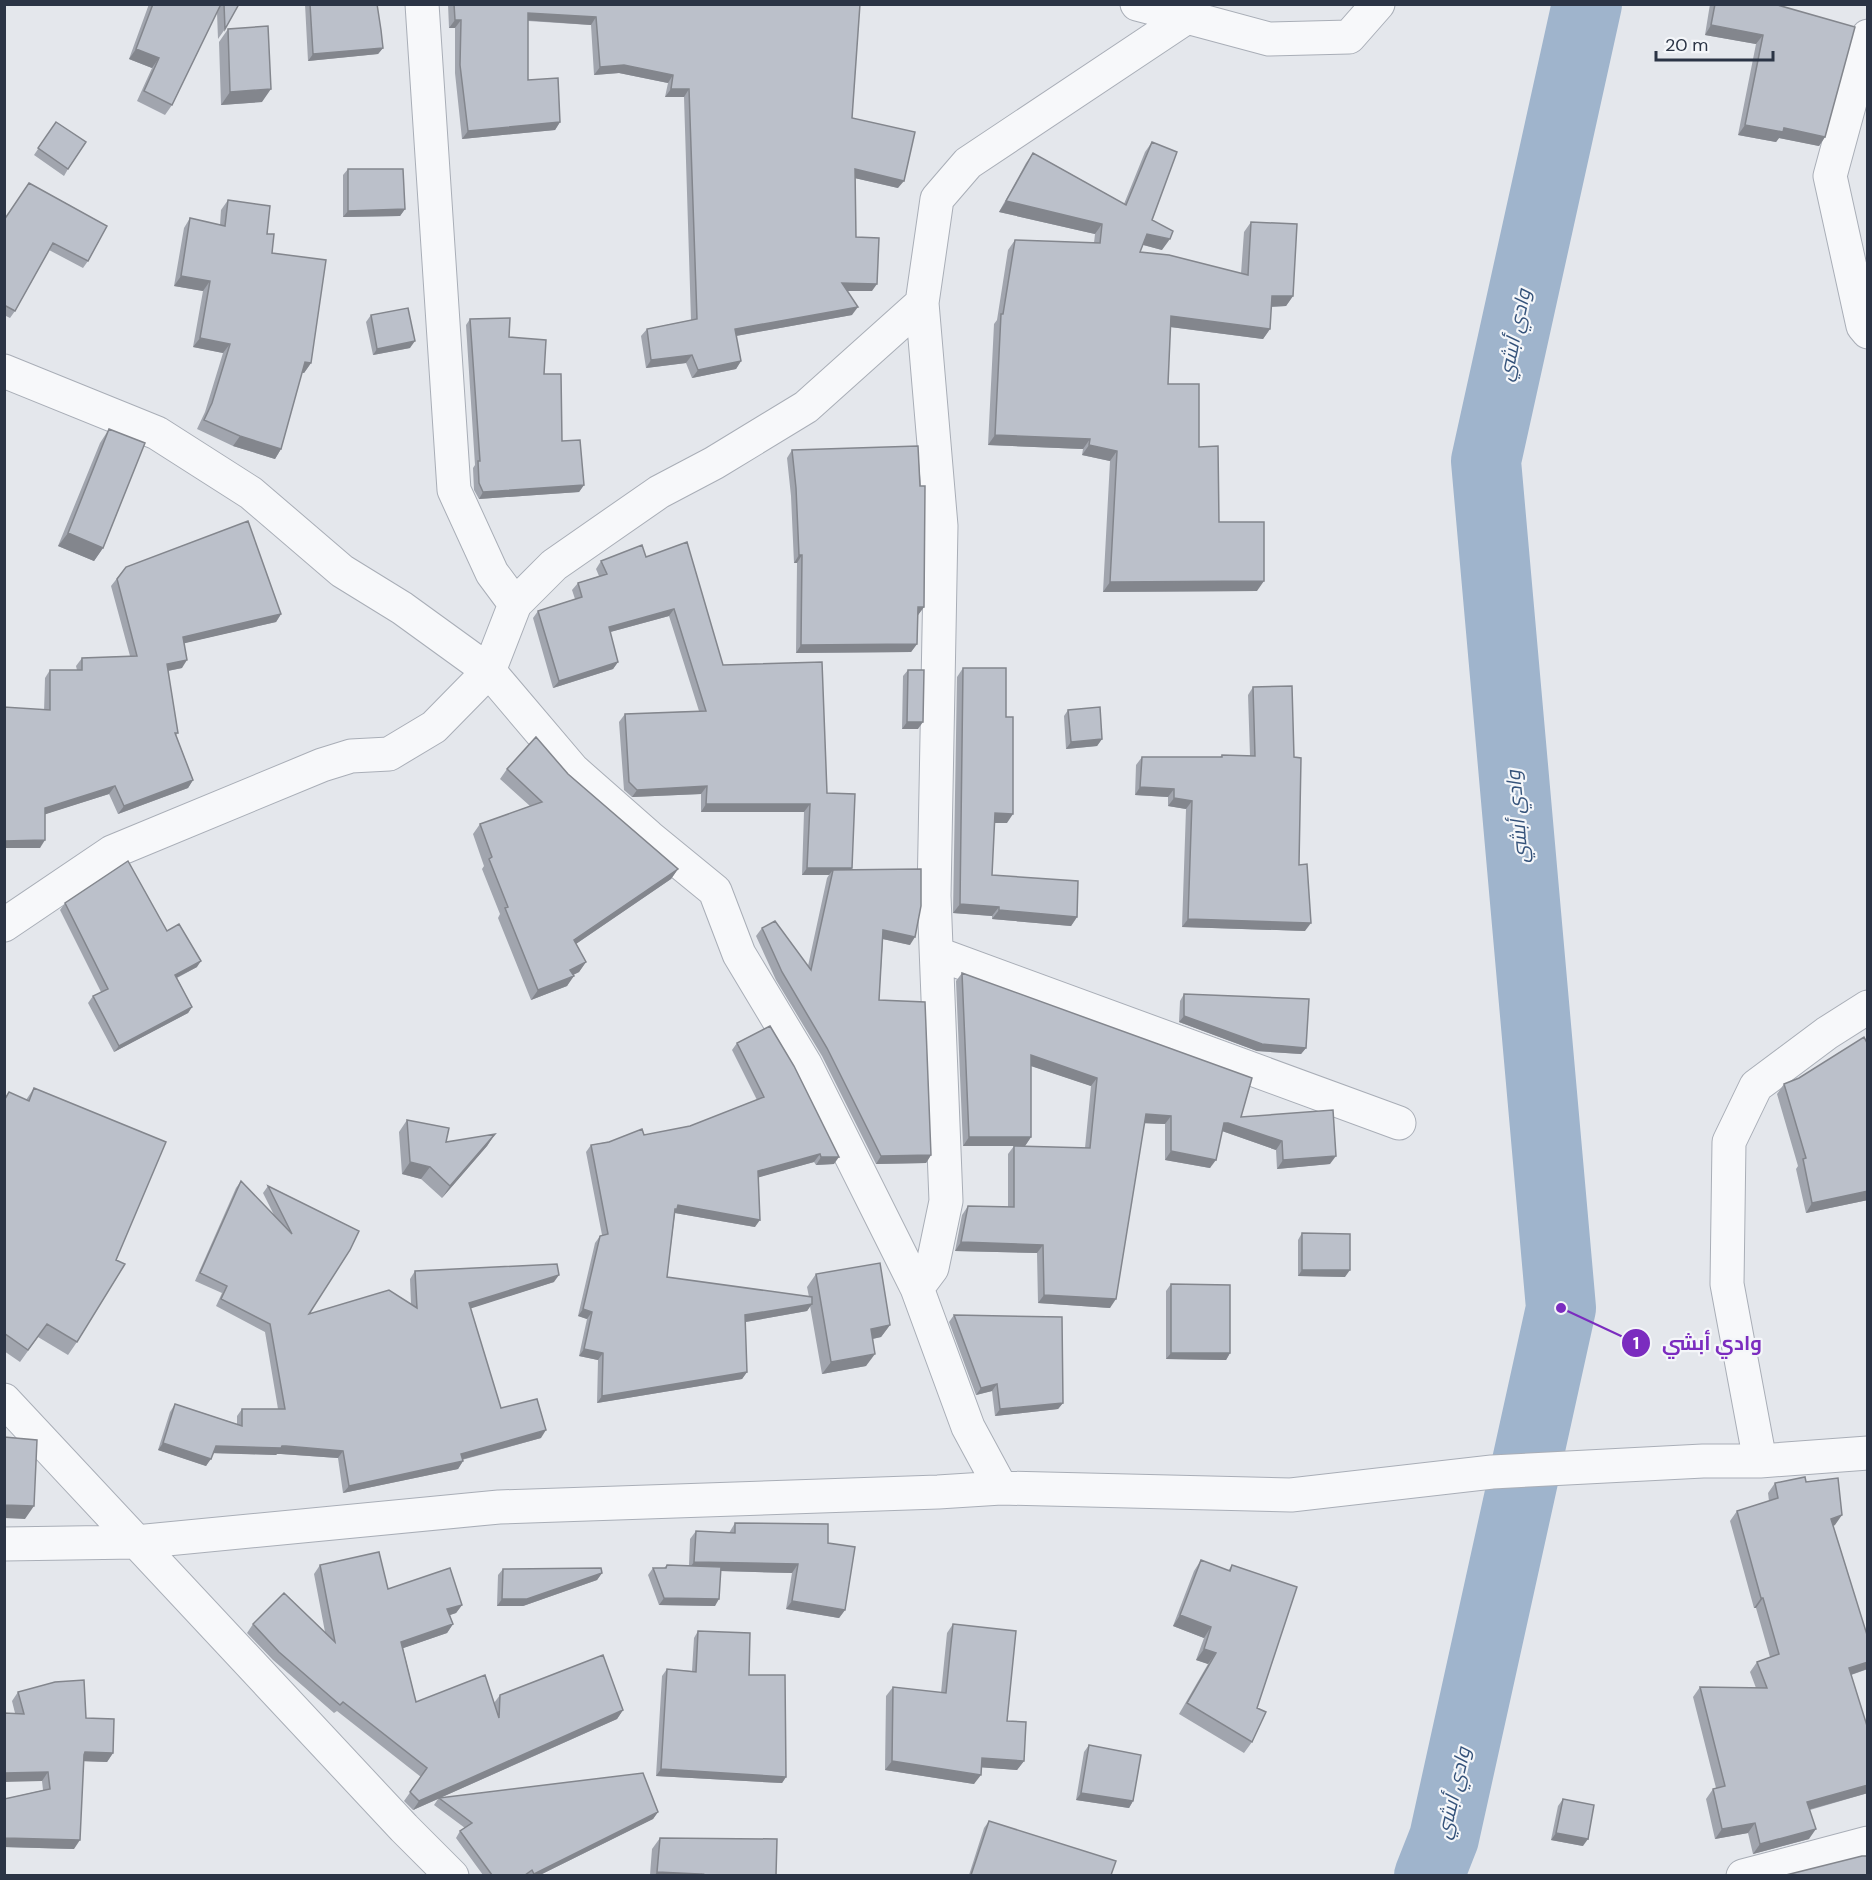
<svg xmlns="http://www.w3.org/2000/svg" width="1872" height="1880" font-family="'DM Sans',Cairo,sans-serif">
<style>
.lines{fill:none;stroke-linecap:round;stroke-linejoin:round}
.river{stroke:#9fb4cc;stroke-width:70}
.minor-casing{stroke:#a9aeb7;stroke-width:35}
.minor{stroke:#f7f8fa;stroke-width:33}
.wall{fill:#a1a5ae;fill-rule:evenodd}
.shaded-wall{fill:#83868d}
.building{fill:#bbc0ca;stroke:#83868d;stroke-width:1.5}
.labels{text-anchor:middle;stroke-width:4.5;stroke-linejoin:round;paint-order:stroke}
.water-label{font-size:20px;font-style:italic;fill:#34527a;stroke:#f4f6f9}
.leader{fill:none;stroke:#7b2cbf;stroke-width:2}
.callout-dot{fill:#7b2cbf;stroke:#f4f6f9;stroke-width:2}
.mark-label{font-size:18px;text-anchor:middle;font-weight:bold;fill:#fff}
.callout-label{font-size:20px;text-anchor:middle;font-weight:bold;fill:#7b2cbf;stroke:#f4f6f9;stroke-width:4.5;stroke-linejoin:round;paint-order:stroke}
</style>
<rect width="100%" height="100%" fill="#e4e7ec"/>
<g class="lines">
<path class="river" d="M1429,1876L1444,1838L1561,1308L1486,461L1587,4"/>
<defs>
<path id="minor" d="M422,4L454,490L492,573L515,604
M1137,4L1187,17
M1868,36L1830,176L1863,326L1868,332
M922,303L941,526L934,896L946,1201L932,1268L917,1288L968,1427L1001,1488
M4,371L157,433L251,493L342,571L402,608L489,671L573,770L649,837L715,891L739,954L805,1064L917,1288
M4,925L112,852L322,765L351,756L389,754L434,727L489,671L515,604L554,565L659,492L714,463L806,407L922,303L937,199L968,163L1187,17L1269,39L1349,37L1378,4
M938,954L1399,1123
M4,1400L404,1828L452,1876
M1760,1461L1727,1284L1729,1142L1756,1086L1827,1033L1868,1007
M4,1544L136,1542L499,1507L938,1492L1001,1488L1291,1495L1492,1472L1703,1461H1760L1868,1453
M1743,1876L1868,1843"/>
</defs>
<use href="#minor" class="minor-casing"/>
<use href="#minor" class="minor"/>
</g>
<path class="wall" d="M149,4H239L225,29L218,39L217,12L172,105L165,115L137,101L152,68L129,59Z
M305,4H377L383,48L378,54L308,61Z
M448,4H860L852,118L898,188L855,178L856,237L872,291H847L852,315L736,336L741,361L736,369L692,378L686,363L646,368L641,336L647,329L691,320L684,97H665L668,83L619,73L594,75L591,25L528,21V80L560,122L555,130L462,139L455,73V28H449Z
M1710,4H1774L1825,137L1819,146L1779,138L1776,142L1738,135L1756,44L1705,35Z
M228,29L262,102L221,105L219,42Z
M56,122L68,169L64,176L34,155Z
M1152,142V220L1162,250L1143,245L1140,252L1241,274L1244,232L1251,222L1293,296L1286,306L1271,307L1270,329L1263,339L1170,327L1168,384L1199,447L1219,522L1257,591L1103,592L1110,461L1082,455L1083,449L988,445L994,324L997,320L1008,250L1015,240L1094,243L1095,234L999,212L1026,163L1033,153L1124,204L1145,152Z
M348,169L405,209L400,216L343,217V175Z
M29,183L88,261L83,268L49,250L15,311L10,318L4,315V220Z
M228,200L267,234L272,253L311,363L304,373L302,372L281,449L275,459L233,446L197,429L205,412L223,353L193,347L203,291L174,286L184,228L190,218L220,225L221,210Z
M371,315L410,348L373,355L366,322Z
M470,319L509,337L544,374L562,441L584,485L579,492L479,499L474,490L473,468L475,465L466,325Z
M109,429L103,548L94,561L58,546L100,443Z
M792,450L924,607L918,615L917,644L911,652L796,653L797,563H794L791,496L787,458Z
M646,557L723,665L827,793L852,868L851,870L910,945L883,939L879,1000L931,1155L926,1163L876,1164L822,1056L776,980L756,936L762,928L808,966L827,878L829,875H802L804,812H701V794L632,797L624,790L619,722L625,714L699,711L669,616L610,632L618,662L613,669L553,688L533,618L538,611L575,599L572,590L578,583L599,576L596,569L601,561Z
M126,567L281,614L276,622L184,643L182,668L168,671L178,733L176,735L193,780L188,788L118,814L109,794L45,814L40,848L45,678L50,670H77L76,666L82,658L130,656L111,586Z
M963,668L1007,823H994L992,875L1077,917L1071,926L992,919V916L953,913L957,677Z
M908,670L918,729H902L903,676Z
M1253,687L1294,757L1299,865L1305,931L1182,927L1186,809L1168,806V797L1135,795L1136,765L1142,757H1220L1222,755L1250,756L1248,695Z
M1068,710L1102,739L1097,746L1066,749L1064,716Z
M507,769L568,774L678,869L671,879L576,944L586,962L579,972L573,975L567,986L531,1000L498,918L500,914L482,869L484,866L473,834L480,824L530,806L500,779Z
M65,903L167,931L197,967L177,978L192,1007L188,1013L114,1052L88,1003L93,996L101,992L60,910Z
M962,973L1241,1117L1330,1164L1277,1169L1276,1150L1222,1131L1210,1168L1165,1160V1124L1144,1123L1110,1308L1038,1303L1037,1253L955,1251L962,1215L968,1206L1008,1207V1154L1014,1146H963L956,981ZM1031,1066L1091,1086L1085,1148L1025,1146L1031,1137Z
M1184,994L1306,1048L1301,1054L1257,1051L1179,1022L1180,1001Z
M737,1043L834,1164L816,1165L814,1162L758,1177L755,1227L675,1213L667,1277L809,1297L807,1287L816,1274L890,1325L881,1337L873,1339L866,1366L822,1374L810,1306L807,1311L745,1322L747,1372L742,1379L597,1403L598,1360L579,1356L587,1319L578,1316L595,1243L600,1236L602,1235L586,1152L591,1145L690,1126L757,1100L732,1050Z
M1784,1084L1868,1200L1806,1213L1796,1169L1798,1166L1777,1094Z
M34,1088L77,1342L68,1355L38,1337L20,1362L4,1351V1098L9,1092L26,1100Z
M407,1120L446,1142L495,1134L487,1146L442,1198L421,1179L402,1174L399,1132Z
M241,1181L274,1215L263,1193L268,1186L359,1231L309,1314L411,1304L410,1279L415,1271L554,1282L470,1308L501,1408L541,1438L462,1460L463,1461L458,1469L343,1493L338,1458L281,1454H277L276,1455L213,1453L206,1466L158,1450L170,1412L175,1404L237,1424V1416L242,1409H278L265,1332L216,1306L222,1293L195,1281L236,1188Z
M1302,1233L1345,1277L1298,1276V1240Z
M1171,1284L1230,1353L1226,1360L1166,1359V1291Z
M954,1315L1063,1403L1058,1409L995,1416L992,1391L976,1395L949,1322Z
M1806,1482L1835,1525L1833,1526L1868,1638V1669L1851,1675L1868,1729V1793L1810,1810L1809,1839L1753,1854L1748,1833L1715,1839L1706,1799L1713,1789L1716,1788L1693,1697L1700,1687L1756,1688L1750,1672L1757,1662L1770,1657L1756,1608H1754L1730,1521L1737,1511L1769,1501L1768,1493L1775,1483Z
M735,1523L828,1543L845,1610L839,1618L786,1609L792,1573L720,1571L715,1606L659,1605L648,1575L653,1568H664L667,1565H689L690,1539L696,1531L729,1533Z
M1201,1560L1228,1571L1232,1565L1257,1708L1252,1742L1244,1753L1179,1714L1208,1664L1196,1660L1204,1638L1173,1626L1194,1571Z
M320,1565L388,1589L462,1605L456,1613L450,1615L453,1624L447,1633L403,1648L416,1702L494,1703L500,1695L623,1710L617,1719L440,1798L658,1812L653,1819L540,1875H483L456,1838L460,1831L465,1828L434,1805L438,1799L413,1810L404,1801L421,1777L337,1711L334,1713L273,1660L247,1633L253,1624L325,1632L314,1574Z
M503,1569L602,1573L597,1580L523,1606H497L498,1575Z
M953,1624L1007,1721L1024,1761L1017,1770L981,1767L974,1784L885,1770L886,1696L893,1687L941,1693L947,1633Z
M698,1631L749,1675L786,1777L782,1783L656,1776L662,1676L667,1669L692,1671L694,1638Z
M18,1692L86,1718L113,1753L107,1762L83,1761L74,1849L4,1847V1799L43,1790L42,1781L15,1713L12,1701Z
M1089,1745L1133,1801L1129,1808L1076,1800L1084,1752Z
M1563,1799L1583,1846L1551,1840L1558,1806Z
M989,1821L1111,1875H969L984,1828Z
M660,1838L776,1875H650L652,1849Z"/>
<path class="shaded-wall" d="M528,13L596,17L591,25L523,20Z
M455,20H461L455,28H449Z
M1711,25L1763,35L1756,44L1705,35Z
M383,48L378,54L308,61L313,54Z
M136,49L159,58L152,68L129,59Z
M624,65L673,75L668,83L619,73L594,75L600,67Z
M271,89L262,102L221,105L230,92Z
M671,89H689L684,97H665Z
M560,122L555,130L462,139L468,131Z
M1745,125L1784,128L1825,137L1819,146L1779,138L1776,142L1738,135Z
M855,169L904,181L898,188L850,177Z
M1006,201L1102,224L1095,234L999,212Z
M405,209L400,216L343,217L348,211Z
M1147,234L1170,239L1162,250L1140,244Z
M181,276L210,281L203,291L174,286Z
M842,283L877,284L872,291H836Z
M1272,296H1293L1286,306L1264,307Z
M858,307L852,315L730,337L735,329Z
M1171,316L1270,329L1263,339L1163,326Z
M200,338L230,344L223,353L193,347Z
M415,341L410,348L373,355L377,349Z
M692,355L686,363L646,368L651,360Z
M741,361L736,369L692,378L698,370Z
M305,362L311,363L304,373L298,372Z
M995,435L1090,439L1083,449L988,445Z
M240,436L281,449L275,459L233,446Z
M1089,445L1117,451L1110,461L1082,455Z
M584,485L579,492L479,499L483,492Z
M68,533L103,548L94,561L58,546Z
M799,555H802L797,563H794Z
M1264,581L1257,591L1103,592L1110,582Z
M918,607H924L918,615H912Z
M674,609L669,616L603,634L609,627Z
M281,614L276,622L177,645L183,637Z
M917,644L911,652L796,653L801,645Z
M187,660L182,668L162,672L167,664Z
M618,662L613,669L553,688L559,681Z
M907,722H923L918,729H902Z
M1102,739L1097,746L1066,749L1071,742Z
M193,780L188,788L118,814L124,806Z
M115,786L109,794L40,816L45,808Z
M707,786L701,794L632,797L637,790Z
M1140,787L1174,789L1168,797L1135,795Z
M1174,798L1192,801L1186,809L1168,806Z
M706,804H810L804,812H701Z
M995,813L1013,814L1007,823H988Z
M45,840L40,848H4V841Z
M807,868H852L847,875L833,870L829,875H802Z
M678,869L671,879L567,950L574,940Z
M960,904L999,907L992,916L953,913Z
M999,910L1077,917L1071,926L992,919Z
M1188,919L1311,923L1305,931L1182,927Z
M883,930L915,937L910,945L878,938Z
M201,961L197,967L170,981L175,975Z
M586,962L579,972L563,980L570,970Z
M574,976L567,986L531,1000L538,990Z
M192,1007L188,1013L114,1052L119,1046Z
M1184,1016L1306,1048L1301,1054L1257,1051L1179,1022Z
M1031,1055L1097,1078L1091,1086L1025,1064Z
M1146,1114L1171,1116L1165,1124L1140,1123Z
M1224,1123H1228L1282,1141L1276,1150L1222,1131Z
M495,1134L487,1146L442,1198L450,1186Z
M969,1137H1031L1025,1146H963Z
M1171,1151L1216,1160L1210,1168L1165,1160Z
M820,1154L814,1162L753,1179L758,1171Z
M931,1155L926,1163L876,1164L881,1156Z
M1336,1156L1330,1164L1277,1169L1283,1160Z
M821,1157H839L834,1164L816,1165Z
M410,1162L430,1167L421,1179L402,1174Z
M1868,1191V1200L1806,1213L1812,1203Z
M678,1205L760,1220L755,1227L675,1213L672,1216Z
M961,1242L1043,1245L1037,1253L955,1251Z
M1302,1270H1350L1345,1277L1298,1276Z
M559,1275L554,1282L463,1311L469,1303Z
M1044,1295L1116,1299L1110,1308L1038,1303Z
M812,1304L807,1311L740,1323L745,1315Z
M583,1309L592,1312L587,1319L578,1316Z
M890,1325L881,1337L862,1341L871,1329Z
M584,1349L603,1353L598,1360L579,1356Z
M1171,1353H1230L1226,1360L1166,1359Z
M875,1354L866,1366L822,1374L831,1362Z
M747,1372L742,1379L597,1403L602,1396Z
M997,1384L992,1391L976,1395L981,1388Z
M1063,1403L1058,1409L995,1416L1000,1409Z
M546,1430L541,1438L456,1461L461,1454Z
M163,1443L211,1459L206,1466L158,1450Z
M216,1446H282L343,1451L338,1458L281,1454H277L276,1455L210,1453Z
M463,1461L458,1469L343,1493L349,1486Z
M4,1505L34,1506L25,1519L4,1518Z
M1842,1515L1835,1525L1824,1529L1831,1519Z
M694,1562L798,1564L792,1573L688,1570Z
M602,1573L597,1580L523,1606H497L502,1599Z
M664,1598L719,1599L715,1606L659,1605Z
M1761,1598H1763L1756,1608H1754Z
M792,1601L845,1610L839,1618L786,1609Z
M462,1605L456,1613L441,1618L447,1609Z
M1180,1615L1211,1627L1204,1638L1173,1626Z
M453,1624L447,1633L395,1651L401,1642Z
M1204,1649L1216,1653L1208,1664L1196,1660Z
M1868,1662L1867,1669L1842,1678L1849,1668Z
M623,1710L617,1719L413,1810L419,1801Z
M85,1752L113,1753L107,1762L79,1761Z
M982,1758L1024,1761L1017,1770L976,1767Z
M892,1761L981,1775L974,1784L885,1770Z
M661,1769L786,1777L782,1783L656,1776Z
M48,1772L42,1781L4,1782V1773Z
M1868,1785V1793L1800,1812L1807,1802Z
M1081,1793L1133,1801L1129,1808L1076,1800Z
M658,1812L653,1819L540,1875H533L534,1874Z
M1755,1823L1748,1833L1715,1839L1722,1829Z
M1816,1829L1809,1839L1753,1854L1760,1844Z
M1556,1833L1588,1839L1583,1846L1551,1840Z
M5,1838L80,1840L74,1849L4,1847Z
M657,1872L702,1874L700,1875H655Z"/>
<path class="building" d="M153,4H221L172,105L144,91L159,58L136,49Z
M224,4H239L225,29Z
M310,4H377L381,30L383,48L313,54Z
M454,4H860L852,118L915,132L904,181L855,169L856,237L879,238L877,284L842,283L858,307L735,329L741,361L698,370L692,355L651,360L647,329L697,319L689,89H671L673,75L624,65L600,67L596,17L528,13V80L558,78L560,122L468,131L460,65L461,20H455Z
M1715,4H1774L1855,27L1825,137L1784,128L1783,132L1745,125L1763,35L1711,25Z
M268,26L271,89L230,92L228,29Z
M56,122L86,142L68,169L38,148Z
M1152,142L1177,152L1152,220L1173,231L1170,239L1147,234L1140,252L1169,255L1248,275L1251,222L1297,224L1293,296H1272L1270,329L1171,316L1168,384H1199V447L1218,446L1219,522H1264V581L1110,582L1117,451L1089,445L1090,439L995,435L1001,314H1003L1015,240L1100,243L1102,224L1006,201L1033,153L1126,205Z
M348,169H403L405,209L348,211Z
M29,183L107,226L88,261L53,243L15,311L4,305V220Z
M228,200L270,206L267,234H274L272,253L326,260L311,363L305,362L281,449L240,436L204,420L212,403L230,344L200,338L210,281L181,276L190,218L225,226Z
M408,308L415,341L377,349L371,315Z
M510,318L509,337L546,340L544,374H561L562,441L580,440L584,485L483,492L479,483L478,461H480L470,319Z
M109,429L145,443L103,548L68,533Z
M918,446L920,486H925L924,607H918L917,644L801,645L802,555H799L796,488L792,450Z
M248,521L281,614L183,637L187,660L167,664L178,733H175L193,780L124,806L115,786L45,808V840L4,841V707L50,710V670H82V658L137,656L117,579L126,567Z
M687,542L723,665L822,662L827,793L855,794L852,868H807L810,804H706L707,786L637,790L629,782L625,714L706,711L674,609L609,627L618,662L559,681L538,611L582,597L578,583L607,574L601,561L642,545L646,557Z
M963,668H1006V717H1013V814L995,813L992,875L1078,881L1077,917L999,910V907L960,904Z
M908,670H924L923,722H907Z
M1292,686L1294,757L1301,758L1299,865L1307,864L1311,923L1188,919L1192,801L1174,798V789L1140,787L1142,757H1222V755L1255,756L1253,687Z
M1100,707L1102,739L1071,742L1068,710Z
M536,737L568,774L678,869L574,940L586,962L570,970L574,976L538,990L505,908L508,907L489,859L492,857L480,824L542,802L507,769Z
M128,861L167,931L179,924L201,961L175,975L192,1007L119,1046L93,996L108,989L65,903Z
M921,869V906L915,937L883,930L879,1000L925,1002L931,1155L881,1156L827,1048L782,972L762,928L775,921L811,970L833,870Z
M962,973L1252,1078L1241,1117L1333,1110L1336,1156L1283,1160L1282,1141L1228,1123H1224L1216,1160L1171,1151V1116L1146,1114L1116,1299L1044,1295L1043,1245L961,1242L968,1206L1014,1207V1146L1090,1148L1097,1078L1031,1055V1137H969Z
M1184,994L1309,999L1306,1048L1262,1044L1184,1016Z
M770,1026L794,1066L839,1157H821L820,1154L758,1171L760,1220L678,1205L677,1209H675L667,1277L812,1297V1304L745,1315L747,1372L602,1396L603,1353L584,1349L592,1312L583,1309L600,1236L608,1234L591,1145L609,1142L642,1129L644,1135L690,1126L764,1097L737,1043Z
M1864,1037L1868,1045V1191L1812,1203L1803,1159L1806,1158L1784,1084L1799,1078Z
M34,1088L166,1142L116,1260L125,1264L77,1342L47,1324L28,1350L4,1333V1101L9,1092L29,1101Z
M407,1120L449,1128L446,1142L495,1134L450,1186L430,1167L410,1162Z
M241,1181L292,1234L268,1186L359,1231L350,1250L309,1314L389,1290L417,1308L415,1271L557,1264L559,1275L469,1303L501,1408L537,1399L546,1430L461,1454L463,1461L349,1486L343,1451L286,1446H282L281,1448L216,1446L211,1459L163,1443L175,1404L242,1426V1409H285L270,1324L221,1299L227,1286L200,1273Z
M1302,1233L1350,1234V1270H1302Z
M880,1263L890,1325L871,1329L875,1354L831,1362L816,1274Z
M1171,1284L1230,1285V1353H1171Z
M954,1315L1062,1317L1063,1403L1000,1409L997,1384L981,1388Z
M4,1437L37,1440L34,1506L4,1505Z
M1805,1477L1806,1482L1838,1478L1842,1515L1831,1519L1868,1638V1662L1849,1668L1868,1729V1785L1807,1802L1816,1829L1760,1844L1755,1823L1722,1829L1713,1789L1725,1786L1700,1687L1767,1688L1757,1662L1779,1654L1763,1598H1761L1737,1511L1778,1498L1775,1483Z
M735,1523L828,1524V1543L855,1547L845,1610L792,1601L798,1564L694,1562L696,1531L735,1533Z
M379,1552L388,1589L450,1568L462,1605L447,1609L453,1624L401,1642L416,1702L485,1675L499,1718L500,1695L603,1655L623,1710L419,1801L410,1792L427,1768L343,1702L340,1705L279,1652L253,1624L284,1593L335,1642L320,1565Z
M1201,1560L1230,1571L1232,1565L1297,1587L1257,1708L1266,1712L1252,1742L1187,1703L1216,1653L1204,1649L1211,1627L1180,1615Z
M667,1565L721,1567L719,1599L664,1598L653,1568H666Z
M601,1568L602,1573L527,1599H502L503,1569Z
M953,1624L1016,1631L1007,1721L1026,1722L1024,1761L982,1758L981,1775L892,1761L893,1687L946,1693Z
M698,1631L750,1633L749,1675H785L786,1777L661,1769L667,1669L696,1672Z
M84,1680L86,1718L114,1719L113,1753L85,1752L84,1755L80,1840L5,1838L4,1799L50,1789L48,1772L4,1773V1713L24,1714L18,1692L55,1682Z
M1089,1745L1141,1755L1133,1801L1081,1793Z
M643,1773L658,1812L534,1874L532,1870L525,1875H492L460,1831L472,1823L439,1798Z
M1563,1799L1594,1805L1588,1839L1556,1833Z
M989,1821L1116,1861L1111,1875H971Z
M660,1838L777,1839L776,1875H700L702,1874L657,1872Z
M1862,1856H1868V1875H1786Z"/>
<g class="labels">
<g class="water-label">
<text transform="translate(1514 335) rotate(-78)" y="7">وادي أبشي</text>
<text transform="translate(1517 817) rotate(-95)" y="7">وادي أبشي</text>
<text transform="translate(1453 1793) rotate(-77)" y="7">وادي أبشي</text>
</g>
</g>
<path class="leader" d="M1561 1308L1636 1343"/>
<g class="callout-dot">
<circle cx="1561" cy="1308" r="6"/>
<circle cx="1636" cy="1343" r="15"/>
</g>
<g class="mark-label">
<text x="1636" y="1349">1</text>
</g>
<g class="callout-label">
<text x="1712" y="1350">وادي أبشي</text>
</g>
<rect width="1872" height="1880" fill="none" stroke="#2b3445" stroke-width="12"/>
<path d="M1656 51v9h117v-9" fill="none" stroke="#2b3445" stroke-width="3"/>
<text x="1665" y="51" font-size="18" fill="#2b3445" stroke="#f4f6f9" stroke-width="4.5" paint-order="stroke">20 m</text>
</svg>
